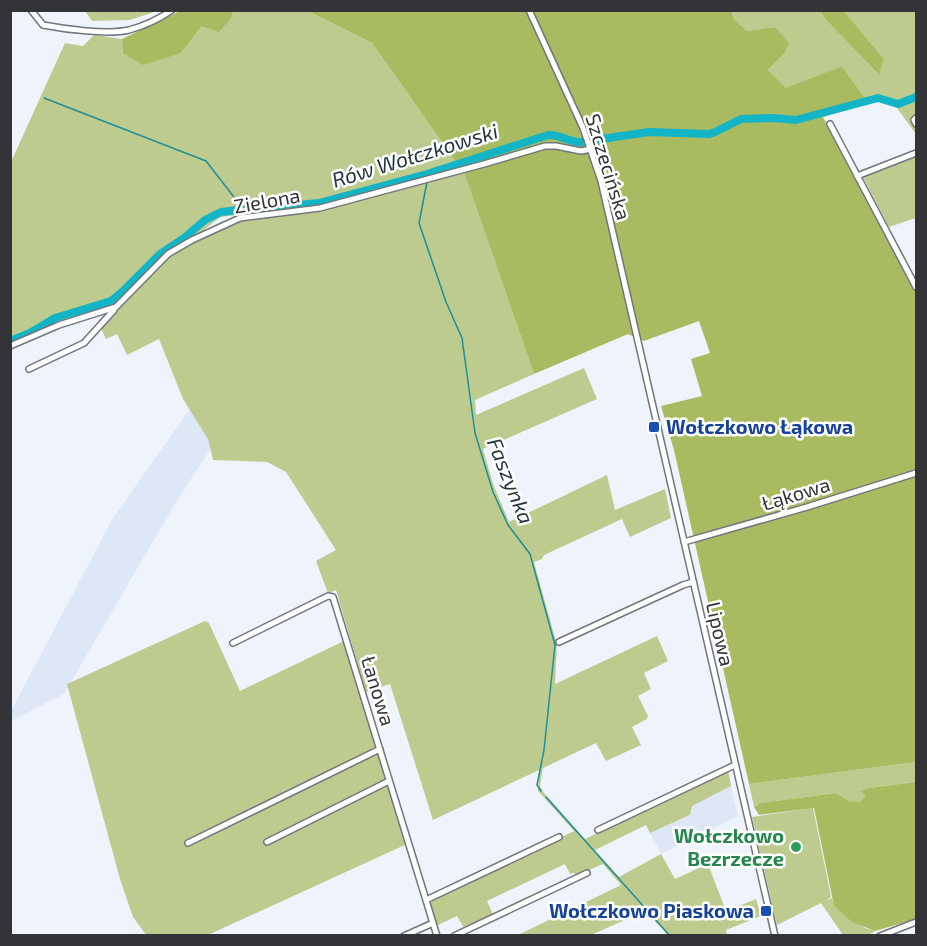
<svg xmlns="http://www.w3.org/2000/svg" width="927" height="946" font-family="'Exo 2',sans-serif">
<style>
.built{fill:#dee7f5}
.green{fill:#bdcb8e}
.forest{fill:#a9bb60}
.lines{fill:none;stroke-linecap:round;stroke-linejoin:round}
.stream{stroke:#1d8e9a;stroke-width:1.5}
.river{stroke:#13b4c5;stroke-width:8}
.minor-casing{stroke:#71757c;stroke-width:8}
.minor{stroke:#fff;stroke-width:5}
.transit-dot{fill:#1a4fb4;stroke:#fff;stroke-width:2}
.leisure-dot{fill:#2e9e5b;stroke:#fff;stroke-width:2}
.labels{text-anchor:middle;stroke-width:5;stroke-linejoin:round;paint-order:stroke}
.street-label{font-size:20px;fill:#333437;stroke:#fff}
.transit-label{font-size:20px;font-weight:bold;fill:#164399;stroke:#fff;text-anchor:start}
.leisure-label{font-size:20px;font-weight:bold;fill:#27864d;stroke:#fff;text-anchor:end}
.water-label{font-size:21px;font-style:italic;fill:#21383b;stroke:#fff}
</style>
<rect width="100%" height="100%" fill="#eff3fb"/>
<path class="built" d="M658,11H813L230,425L207,454L176,502L64,694L11,721V711L113,518L219,368L269,215L315,214Z
M731,786L738,816L661,854L650,833L690,815L691,806Z"/>
<path class="green" d="M85,11H157L130,20L92,21Z
M233,11H308L372,43L456,162L462,166L309,207L220,217L200,233L168,252L118,301L46,325L11,343V162L65,43L83,46L94,35L122,39L123,53H181L202,26L231,18Z
M731,11H820L827,21L878,74L884,59L844,11H916V134L889,97L868,102L842,66L786,89L768,70L784,54L775,27L747,31L734,19Z
M916,150V218L889,227L860,171Z
M464,171L534,374L475,400L476,415L584,368L597,399L483,449L493,484L509,522L607,475L615,510L665,489L671,518L630,537L622,519L544,555L542,559L534,562L557,645L555,684L657,636L668,661L644,673L651,689L638,696L648,716L647,719L632,727L641,745L606,761L596,743L543,768L540,786L544,793L585,839L728,769L731,786L692,806L690,815L650,833L646,825L595,850L619,877L661,854L675,879L708,864L726,911L756,899L761,916L726,930L727,935H668L645,911L591,935H518L621,885L603,864L575,876L574,873L570,874L565,864L487,901L493,914L464,928L457,916L436,926L429,902L574,831L538,791L539,770L433,820L390,684L366,692L336,590L328,593L316,561L336,550L286,472L267,462L213,460L208,439L183,399L159,339L127,355L117,334L106,339L101,328L169,257L213,233L237,222L257,217L314,213Z
M205,621L209,623L240,691L344,641L407,844L208,935H146L133,917L120,879L67,684Z
M916,762V782L869,788L861,802H851L836,793L760,803L754,807L749,784Z
M813,808L831,897L826,901L832,898L834,906L865,928L875,931L869,935H843L821,903L777,925L752,817Z"/>
<path class="forest" d="M180,11H233L231,18L219,32L202,26L181,53L143,65L123,53L122,39Z
M308,11H731L734,19L747,31L775,27L789,43L784,54L768,70L786,88L842,66L868,102L823,117L916,289V762L749,784L674,450L661,406L702,396L691,359L710,353L699,321L644,341L628,334L534,374L462,166L456,162L372,43Z
M820,11H844L884,59L879,75L827,21Z
M916,782V919L875,931L852,922L834,906L814,808L759,815L754,807L760,803L836,793L851,802H860L865,796L861,791L869,788Z"/>
<g class="lines">
<path class="stream" d="M44,98L206,161L244,210
M427,182L419,223L446,302L462,338L475,433L493,492L508,525L530,554L555,645L544,750L537,785L541,791
M546,797L670,936"/>
<path class="river" d="M594,140L649,132L709,134L715,132L741,119L773,118L796,120L878,98L898,104L916,97
M256,209L319,203L427,174L548,135C560,134 570,143 583,142
M10,341L30,333L55,318L111,301L123,291L160,254L184,238L205,220L221,212L248,209"/>
<defs>
<path id="minor" d="M31,10L43,25C64,29 108,35 129,30C144,26 159,19 172,10
M529,10L583,128L601,181L775,936
M916,118L914,120L916,124
M830,124L916,287
M857,176L916,153
M10,346L59,325L116,307L168,254L192,240L240,218L320,208L484,164L545,146H556L581,151L591,149
M29,369L84,343L114,310L113,308
M684,542L807,507L916,473
M559,642L683,585L693,582
M233,643L328,596L333,597L437,936
M598,830L735,765
M267,842L389,781
M188,843L380,749
M426,900L559,837
M404,936L433,923
M454,936L587,873
M880,936L916,922"/>
</defs>
<use href="#minor" class="minor-casing"/>
<use href="#minor" class="minor"/>
</g>
<g class="transit-dot">
<rect x="648" y="421" width="12" height="12" rx="3"/>
<rect x="760" y="905" width="12" height="12" rx="3"/>
</g>
<circle class="leisure-dot" cx="796" cy="847" r="6"/>
<g class="labels">
<g class="street-label">
<text transform="translate(608 167) rotate(73)" y="7">Szczecińska</text>
<text transform="translate(267 201) rotate(-10)" y="7">Zielona</text>
<text transform="translate(796 494) rotate(-17)" y="7">Łąkowa</text>
<text transform="translate(720 634) rotate(77)" y="7">Lipowa</text>
<text transform="translate(378 691) rotate(73)" y="7">Łanowa</text>
</g>
<g class="transit-label">
<text x="666" y="434">Wołczkowo Łąkowa</text>
<text x="754" y="918" text-anchor="end">Wołczkowo Piaskowa</text>
</g>
<g class="leisure-label">
<text x="784" y="843">Wołczkowo<tspan x="784" dy="23">Bezrzecze</tspan></text>
</g>
<g class="water-label">
<text transform="translate(415 156) rotate(-17)" y="7">Rów Wołczkowski</text>
<text transform="translate(510 481) rotate(68)" y="7">Faszynka</text>
</g>
</g>
<rect width="927" height="946" fill="none" stroke="#333437" stroke-width="24"/>
</svg>
